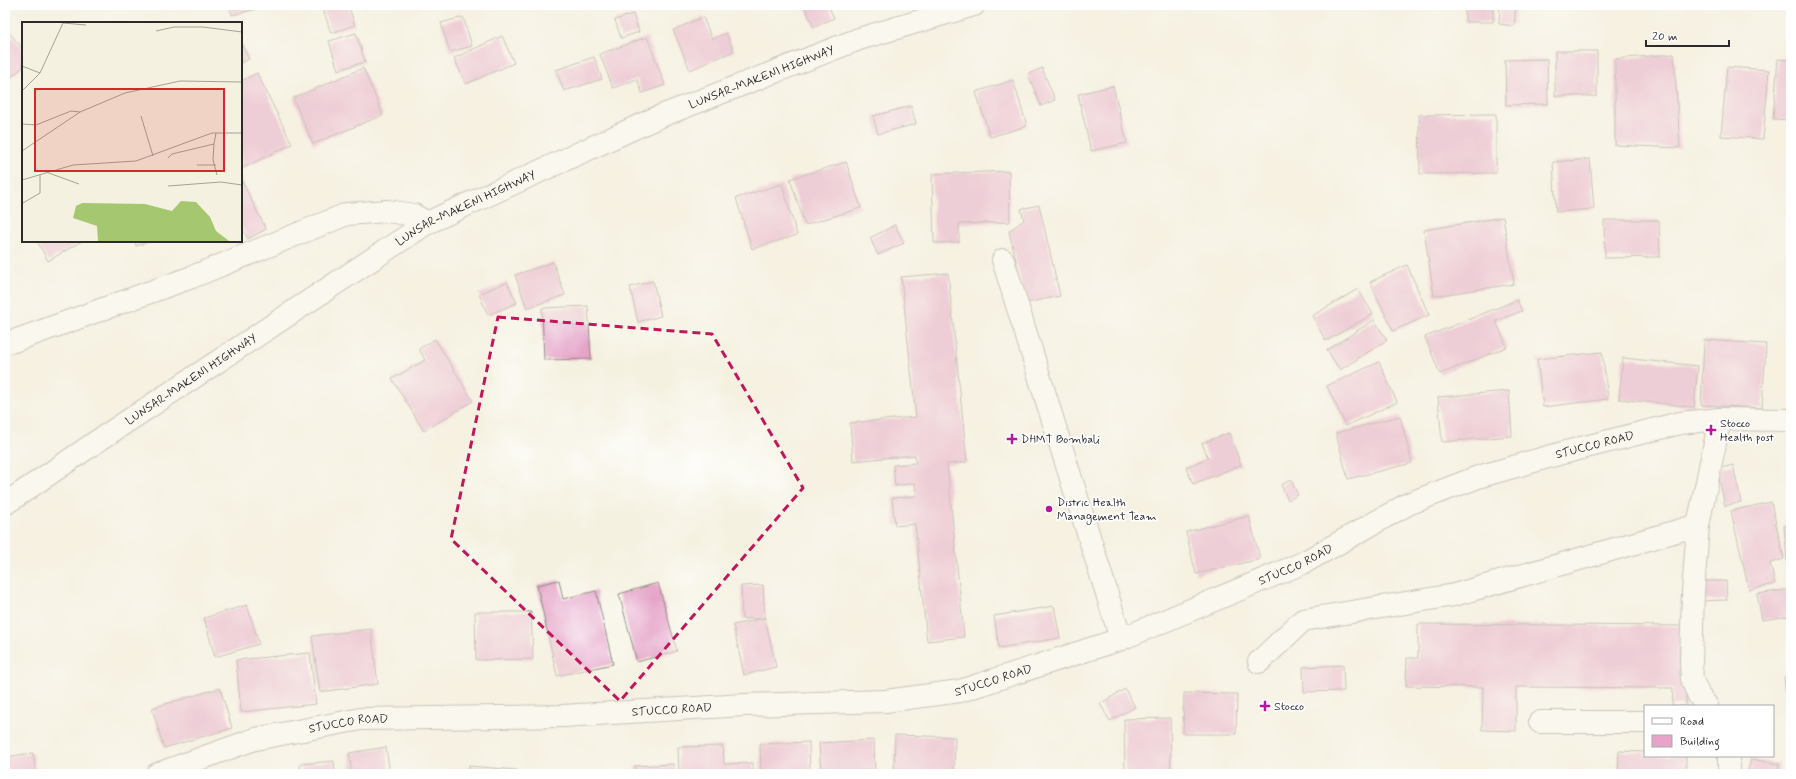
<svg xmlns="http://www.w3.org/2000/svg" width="1796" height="779" font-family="Mynerve,sans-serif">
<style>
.building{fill:#e5a4c8}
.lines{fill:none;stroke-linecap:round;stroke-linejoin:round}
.minor-casing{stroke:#908e86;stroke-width:24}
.major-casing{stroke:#908e86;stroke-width:24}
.minor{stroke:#fff;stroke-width:22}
.major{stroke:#fff;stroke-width:22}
.marked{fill:none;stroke:#c2185b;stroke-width:3;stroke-dasharray:8 5;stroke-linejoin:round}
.poi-dot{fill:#b5179e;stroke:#fff;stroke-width:1.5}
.labels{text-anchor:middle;stroke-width:3.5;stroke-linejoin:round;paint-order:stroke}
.street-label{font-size:12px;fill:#2b2b2b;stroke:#fff}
.poi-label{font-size:12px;fill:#2b2b2b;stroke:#fff;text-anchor:start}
.inset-road{fill:none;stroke:#a4a298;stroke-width:1}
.view{fill:#d62828;fill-opacity:0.15;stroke:#d62828;stroke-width:2}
.inset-edge{fill:none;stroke:#2b2b2b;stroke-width:2}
</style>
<rect width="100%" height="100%" fill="#fff"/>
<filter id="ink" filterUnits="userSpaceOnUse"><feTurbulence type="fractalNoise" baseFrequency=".025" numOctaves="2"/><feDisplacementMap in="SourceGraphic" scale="8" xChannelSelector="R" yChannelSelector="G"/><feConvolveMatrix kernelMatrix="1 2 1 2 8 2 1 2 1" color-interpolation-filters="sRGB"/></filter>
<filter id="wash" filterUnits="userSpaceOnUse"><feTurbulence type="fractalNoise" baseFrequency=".012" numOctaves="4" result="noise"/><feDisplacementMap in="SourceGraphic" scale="16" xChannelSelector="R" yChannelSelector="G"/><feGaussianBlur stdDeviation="0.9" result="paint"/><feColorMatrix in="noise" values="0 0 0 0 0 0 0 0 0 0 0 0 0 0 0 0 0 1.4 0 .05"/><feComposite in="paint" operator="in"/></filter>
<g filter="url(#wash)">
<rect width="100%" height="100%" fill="#f5f1e1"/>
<g id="blocks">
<path class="building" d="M229,5H265V7L232,15Z
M336,5H348L355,25L331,33L323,9Z
M804,5H828L834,18L814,27Z
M1465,5H1493V22H1465Z
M1500,5H1516L1514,26L1499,24Z
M633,14L639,32L621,38L615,20Z
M463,17L472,46L450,52L441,23Z
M703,17L712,39L726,33L734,51L690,70L673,30Z
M5,28L23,49V67L5,82Z
M356,33L365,62L338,70L329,41Z
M502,36L514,63L466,84L454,58Z
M647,37L665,85L642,93L637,79L613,88L600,54Z
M241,43L249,59L241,63Z
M1555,51H1597V96H1555Z
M1674,54L1680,148L1615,145V59Z
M594,57L602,79L564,91L556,70Z
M1547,59L1548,104L1506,105L1505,60Z
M1778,59L1791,60V120L1773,119Z
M1727,67L1769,70L1763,139L1721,136Z
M363,68L383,115L313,144L293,98Z
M1042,68L1055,100L1041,106L1028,74Z
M257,73L292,144L241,169V81Z
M1013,80L1027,126L990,137L976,92Z
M1113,86L1127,143L1091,151L1078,94Z
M911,106L916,124L878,134L873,116Z
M1496,114V173L1420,174L1419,115Z
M1590,159L1594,209L1556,212L1553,162Z
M846,162L861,208L805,225L790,179Z
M1009,171L1010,222L959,224V242L934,243L932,174Z
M241,179L266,229L248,239L241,226Z
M782,184L797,235L752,249L736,198Z
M1039,205L1060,296L1026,303L1009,231L1024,220L1021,209Z
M1503,217L1514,284L1434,296L1424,230Z
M1604,220H1659L1660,257L1605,258Z
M895,225L904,243L878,255L870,238Z
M37,241H82L48,261Z
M135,241H152L136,246Z
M553,262L565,295L527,308L515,275Z
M1407,265L1429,315L1393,331L1370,282Z
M948,273L967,462L947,464L964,637L927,641L915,524L895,526L892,498L916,496L915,483L895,486L893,465L916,463L915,455L853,461L850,423L916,417L901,277Z
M653,281L661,316L638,322L630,287Z
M507,282L517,303L488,315L479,294Z
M1358,289L1373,314L1326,341L1312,316Z
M1517,300L1522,311L1496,321L1507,347L1440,374L1425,337Z
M588,306L591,359L544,360L542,308Z
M1374,320L1387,340L1340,370L1327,350Z
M435,339L473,401L424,431L392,379L425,360L419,349Z
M1704,340L1766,344L1762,408L1701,405Z
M1602,352L1608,399L1543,407L1537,359Z
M1623,358L1698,366L1694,407L1619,399Z
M1379,362L1397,402L1346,426L1327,386Z
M1509,391L1512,436L1442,442L1438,397Z
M1400,416L1412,463L1348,479L1336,433Z
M1229,433L1241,465L1193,484L1186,467L1208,458L1202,443Z
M1733,465L1741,502L1725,506L1717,469Z
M1291,480L1298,495L1288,500L1281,485Z
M1771,502L1784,559L1770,563L1775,584L1749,590L1731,511Z
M1249,516L1260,559L1196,574L1186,532Z
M1791,525V573H1788L1784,526Z
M559,580L563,599L596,591L613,664L557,676L537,585Z
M1696,581H1726L1727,600L1697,601Z
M658,583L677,651L637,662L619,594Z
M763,585L765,618L742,619L741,586Z
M1791,589V616L1762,620L1757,594Z
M247,605L259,644L215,657L204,618Z
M1054,606L1060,638L999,648L994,616Z
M475,612H531L533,659L476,660Z
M765,618L776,667L744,675L733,625Z
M1418,624L1686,626V706H1672L1673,688L1516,687V731L1482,730L1483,687L1406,686L1407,658H1418Z
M371,629L378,684L320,692L312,636Z
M310,653L316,704L241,712L236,660Z
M1343,665L1344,691L1304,692L1303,667Z
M1784,677H1791V721L1788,722Z
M220,688L232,728L164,748L152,708Z
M1125,689L1135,707L1110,721L1100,704Z
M1184,693L1237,694L1236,734H1183Z
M1170,718L1171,774H1125L1124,719Z
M895,735L955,737L954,774H894Z
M874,740L875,774H821L819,743Z
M809,742L810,774H761L760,744Z
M723,746L724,764L753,763V774H679L678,747Z
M386,747L390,774H352L349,753Z
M1619,751L1645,752V756H1686V774H1618Z
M33,753L36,774H5V757Z
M1751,759L1779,764L1778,774H1747Z
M334,761L335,774H301L300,764Z
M673,764L674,774H635V766Z
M469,766L517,770V774H469Z"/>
</g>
</g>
<g filter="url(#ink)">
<use href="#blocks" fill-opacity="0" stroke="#908e86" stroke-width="1"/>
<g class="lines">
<defs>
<g id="minor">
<path d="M1003,260L1121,639"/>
<path d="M5,342L14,341L192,277L347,214L387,211L414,215L427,223"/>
<path d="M1698,525L1693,593L1691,663L1692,680L1699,696L1707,706"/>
<path d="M1259,662L1303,620L1454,595L1698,525L1720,419"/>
<path d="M1540,722H1645"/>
<path id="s1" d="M157,774L255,739L361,719L563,716L744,705L886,701L960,691L1121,639L1303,563L1408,504L1478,477L1562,453L1680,423L1720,419L1791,420"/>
<path d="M1729,774V756"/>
</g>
<g id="major">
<path id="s2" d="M5,504L99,440L427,223L656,118L859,39L974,5"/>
</g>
</defs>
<use href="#minor" class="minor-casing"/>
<use href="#major" class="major-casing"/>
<use href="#minor" class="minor"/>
<use href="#major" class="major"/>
</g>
</g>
<path d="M0 0H1796V779H0ZM498,317L712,334L803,488L620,701L451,539Z" fill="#f5f1e1" fill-opacity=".55" fill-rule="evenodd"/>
<path class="marked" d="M498,317L712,334L803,488L620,701L451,539Z"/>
<g class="poi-dot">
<path d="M1709 424h4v4h4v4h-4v4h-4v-4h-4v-4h4z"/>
<path d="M1010 433h4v4h4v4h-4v4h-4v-4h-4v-4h4z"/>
<circle cx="1049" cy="509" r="4"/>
<path d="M1263 700h4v4h4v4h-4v4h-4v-4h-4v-4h4z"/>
</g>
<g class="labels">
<g class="street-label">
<text dy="4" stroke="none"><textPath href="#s2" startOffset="872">LUNSAR-MAKENI HIGHWAY</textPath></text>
<text dy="4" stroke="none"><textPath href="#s2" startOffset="548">LUNSAR-MAKENI HIGHWAY</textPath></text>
<text dy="4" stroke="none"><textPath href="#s2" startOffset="224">LUNSAR-MAKENI HIGHWAY</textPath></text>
<text dy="4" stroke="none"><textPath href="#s1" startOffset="1495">STUCCO ROAD</textPath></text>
<text dy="4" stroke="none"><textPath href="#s1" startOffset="1171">STUCCO ROAD</textPath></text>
<text dy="4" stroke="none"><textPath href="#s1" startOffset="847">STUCCO ROAD</textPath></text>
<text dy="4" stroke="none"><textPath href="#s1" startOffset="523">STUCCO ROAD</textPath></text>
<text dy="4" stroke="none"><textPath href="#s1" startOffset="199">STUCCO ROAD</textPath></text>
</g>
<g class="poi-label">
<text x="1720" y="427">Stocco<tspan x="1720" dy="14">Health post</tspan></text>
<text x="1021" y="443">DHMT Bombali</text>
<text x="1057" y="506">Distric Health<tspan x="1057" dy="14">Management Team</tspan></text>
<text x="1274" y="710">Stocco</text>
</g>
</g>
<g transform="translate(22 22)">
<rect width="220" height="220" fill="#f5f1e1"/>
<path d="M159,179L174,180L188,195L194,209L207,219H76L75,204L51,196L54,184L60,181L123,182L150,189Z" fill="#a5c76f"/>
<path class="inset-road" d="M134,9L152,5H181L220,10M0,44L18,51M0,69L18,51L41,1L64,3M119,94L131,134M0,102L14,103L49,89L58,90M192,122L191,138L195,153M0,129L58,90L103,71L158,59L220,60M146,136L150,132L192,122L194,111M175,143H194M24,150L57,162M0,158L51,143L114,139L190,111H220M146,164L199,160L220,163M1,181L18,171V152"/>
<path class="view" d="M13,67H202V149H13Z"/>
<rect width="220" height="220" class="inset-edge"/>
</g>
<rect width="1796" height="779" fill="none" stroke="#fff" stroke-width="20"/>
<rect x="1644" y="705" width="130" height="52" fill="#ffffff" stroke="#aaaaaa"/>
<rect x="1652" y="718" width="20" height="6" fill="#ffffff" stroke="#aaaaaa"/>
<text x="1680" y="725" font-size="12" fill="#2b2b2b">Road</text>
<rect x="1652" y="735" width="20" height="12" fill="#e5a4c8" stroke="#aaaaaa"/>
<text x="1680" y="745" font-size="12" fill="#2b2b2b">Building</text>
<path d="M1646 40v6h83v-6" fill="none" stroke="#2b2b2b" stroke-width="2"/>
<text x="1652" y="40" font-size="12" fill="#2b2b2b" stroke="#ffffff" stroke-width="3" paint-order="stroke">20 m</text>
</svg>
